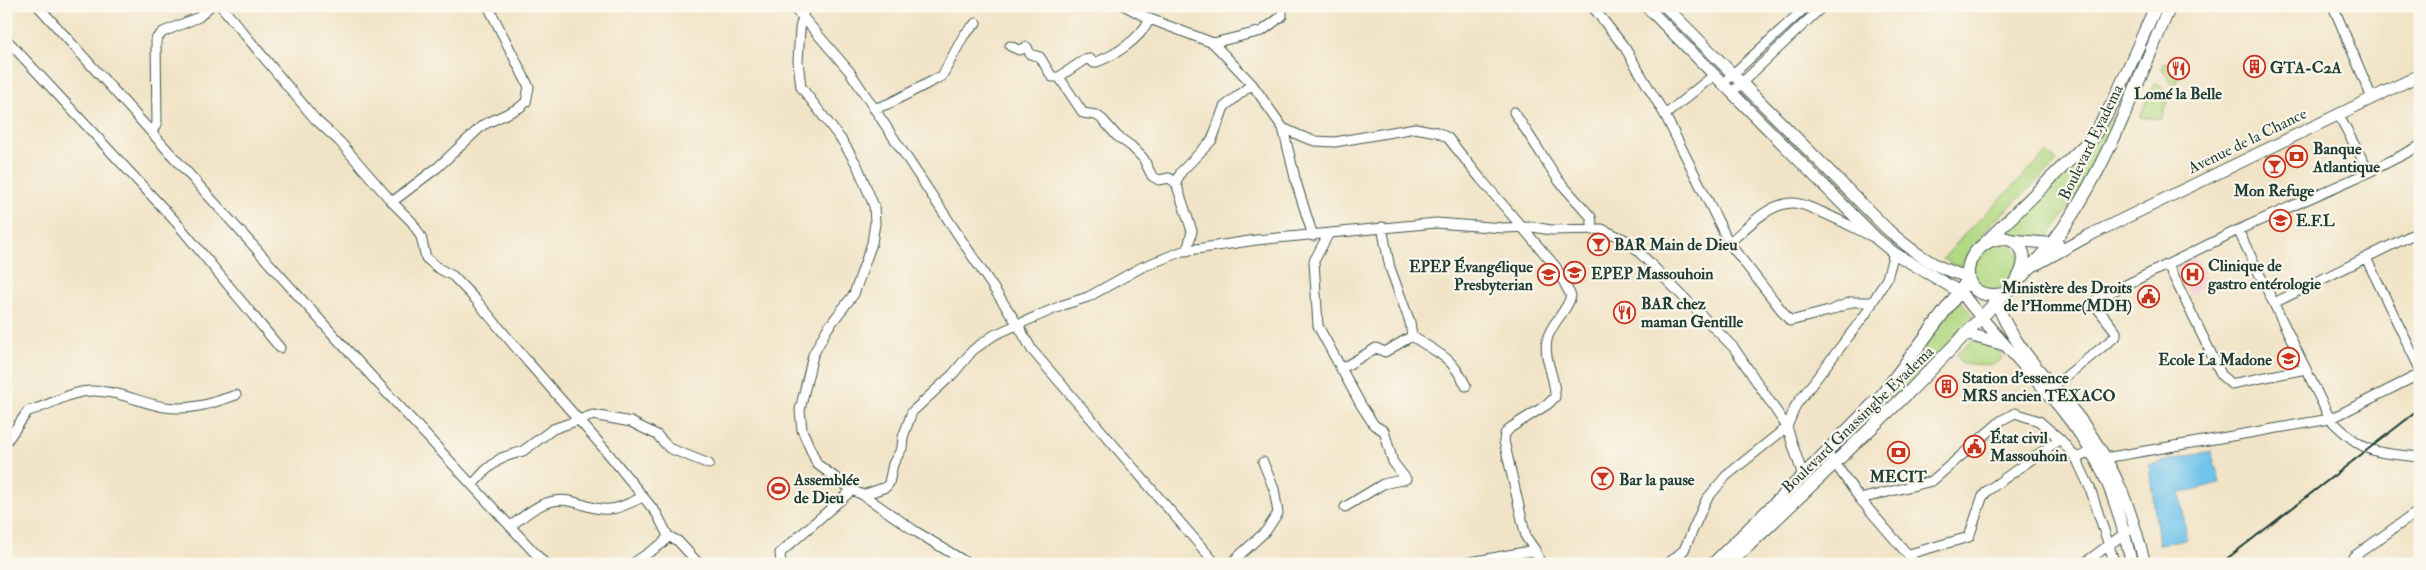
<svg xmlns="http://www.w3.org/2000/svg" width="2426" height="570" font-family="'IM FELL Double Pica',serif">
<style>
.built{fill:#f6cfd6}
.green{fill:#b1d882;stroke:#688a5b}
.water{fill:#70c3ec;stroke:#488090}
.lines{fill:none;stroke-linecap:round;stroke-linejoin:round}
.minor-casing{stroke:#3e564a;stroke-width:11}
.major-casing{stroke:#3e564a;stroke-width:13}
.highway-casing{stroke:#3e564a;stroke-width:14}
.minor{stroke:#fff;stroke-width:9}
.major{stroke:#fff;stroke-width:11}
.highway{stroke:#fff;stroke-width:12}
.rail{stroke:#1f3d34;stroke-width:2}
.labels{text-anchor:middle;stroke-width:4.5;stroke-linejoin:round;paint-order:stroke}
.poi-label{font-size:16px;font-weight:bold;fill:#1f3d34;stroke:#fbf7ec;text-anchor:start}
.street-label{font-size:16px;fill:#1f3d34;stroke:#fbf7ec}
</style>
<rect width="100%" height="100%" fill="#fbf7ec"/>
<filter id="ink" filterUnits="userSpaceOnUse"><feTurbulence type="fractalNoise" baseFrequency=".02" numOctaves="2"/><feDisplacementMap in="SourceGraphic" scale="10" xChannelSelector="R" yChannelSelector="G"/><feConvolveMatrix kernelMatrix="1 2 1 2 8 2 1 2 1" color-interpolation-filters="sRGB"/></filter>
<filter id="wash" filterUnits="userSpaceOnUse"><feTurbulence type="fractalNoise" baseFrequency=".0096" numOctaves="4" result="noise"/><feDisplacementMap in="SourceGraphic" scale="20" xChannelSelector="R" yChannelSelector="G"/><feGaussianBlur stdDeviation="1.12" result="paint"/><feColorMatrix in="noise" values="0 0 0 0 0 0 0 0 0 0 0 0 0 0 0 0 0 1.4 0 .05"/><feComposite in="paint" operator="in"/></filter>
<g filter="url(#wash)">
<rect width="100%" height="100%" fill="#f1e3c6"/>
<path class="built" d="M2194,255L2209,284L2190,294L2175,265Z"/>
<path class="green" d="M2164,63H2169L2181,73L2174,88L2162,69Z
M2155,83L2160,85L2168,101L2161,119L2140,117Z
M2114,115H2116C2098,158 2077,201 2047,238L2000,235L2093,145Z
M2047,152L2057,162L1991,224L1959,267L1943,259L1963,236Z
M1989,244H2009L2019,254C2018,260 2018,269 2015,275C2007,290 1981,298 1974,278C1973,274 1973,269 1973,265Z
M1957,296L1975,320L1892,400L1889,397L1904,380Z
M1972,341C1982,343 2000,346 2003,358C1992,369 1976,365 1962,364L1957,354Z"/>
<path class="water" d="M2211,451L2220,483L2180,493L2187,539L2159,544L2149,465Z"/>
</g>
<g filter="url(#ink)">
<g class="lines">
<defs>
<path id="minor" d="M38,6L338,340L545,564
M221,6L315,119L340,142L392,202L412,222L421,237L426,258L438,268L453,276L476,300L528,362L607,452L657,514L668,536
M791,6L802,16L850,72L1018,325L1032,350L1216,564
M805,6L800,29L798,61L801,87L843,142L857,165L874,206L875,223L872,243L854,294L827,329L813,355L800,410L802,430L817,464L852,490L863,495L915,531L969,564
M1125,6L1150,19L1213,43L1252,84L1283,128L1303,137L1315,141L1335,142L1415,128L1437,132L1448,138L1480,178L1556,267L1571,296C1566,314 1551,322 1547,340C1543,359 1556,378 1555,397L1548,404L1510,428L1505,434L1504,441L1526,537L1535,550
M1592,6L1625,48L1665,115L1729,243L1790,321L1829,311L1851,302H1872
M2333,6L2372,98
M6,39L176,222L280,348
M1213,43L1262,31L1282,16V6
M1010,46L1019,50L1027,47L1030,54L1040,57L1052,77H1059L1083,113L1096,115L1102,119L1117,136L1131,146L1143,158L1152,176L1159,180L1169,178L1176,183
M1059,77L1084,60L1090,59L1094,63C1116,55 1139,40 1150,19
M1722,84L1807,6
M1731,93L1823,6
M874,109L890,103L942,76L964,35L976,23
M1514,112L1559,181L1591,217L1593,230
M2338,114L2369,172
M1665,115L1714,75
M1283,128L1296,182L1313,236
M152,131L157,124L156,39L163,32L199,17L210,6
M392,202L438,167L483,125L519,108L526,102L529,87L488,6
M1382,227L1390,268L1410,322L1412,336C1438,354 1451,355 1466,386
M2238,230L2330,419C2365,454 2372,452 2420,457
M1328,235L1314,261L1318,326L1361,405L1374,425L1384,431L1393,462L1406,479L1383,484L1345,507
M1729,243C1746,228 1770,202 1794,203C1808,203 1858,230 1873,237
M1187,251L1192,231L1176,183L1181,172L1212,140L1224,107L1252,84
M2366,258L2420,369
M2168,265L2222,376L2231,384L2306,369
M2274,303L2420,231
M1341,369L1376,348L1385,352L1412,336
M2047,388L2054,386L2116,336V332L2095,305L2097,299L2238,230L2369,172L2420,146
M6,442L28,411C50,406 71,390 94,391C119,391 141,403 165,407C190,411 213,403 236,395
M2076,458L2090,488L2115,564
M1832,459L1860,499L1916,564
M2099,459L2330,419L2420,374
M473,484L486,470L501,458L523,451L553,429L593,415L631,422L657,435L669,448L709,464
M863,495L886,487L889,483L893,464L902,448L903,437L912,412L953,374L973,350L994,335L1063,305L1088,297L1142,267L1183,251L1256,240L1436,223L1503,228L1533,227L1551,230L1602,229L1628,241L1734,348L1787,427L1803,476
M1860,499L1932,481L2002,420L2015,413L2039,421L2061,440
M511,526C528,512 546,497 569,501C583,503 595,511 610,509C620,509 633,501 643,497
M1909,554L1969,537L1982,498L1987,491L2057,441L2061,440L2076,458L2091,452
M2353,557L2420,510
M632,564L663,543L668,536L678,541L699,564
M781,564L780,553L852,490
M1230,564L1266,531L1278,513L1274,489L1263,462
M1460,564L1535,550L1541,564
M1668,564L1684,550L1706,500L1726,476L1787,427L1796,405L1865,315L1887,278L1894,253
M2083,564L2128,531"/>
<path id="major" d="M1646,6L1877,239L1894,253L1958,291L1967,300C2007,352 2065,403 2096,460C2114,491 2123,529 2132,564
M1665,6L1887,229C1908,248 1938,271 1967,276
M2012,240L2058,244
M2035,265L2088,236L2420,75
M1997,302C2009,343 2054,385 2080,419C2116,468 2130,505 2145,564"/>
<path id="highway" d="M2004,238C2037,246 2023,279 2004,294C1951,304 1961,240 2004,238Z
M1982,246L2093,137L2114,101L2156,6
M2019,279C2036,262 2053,244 2066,224C2110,160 2139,77 2170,6
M1967,334L2003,344
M1713,564L1803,476L1882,395L1968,280
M1729,564L1911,390L2004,294"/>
</defs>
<use href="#minor" class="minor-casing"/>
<use href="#major" class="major-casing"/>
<use href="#highway" class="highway-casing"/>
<use href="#minor" class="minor"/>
<use href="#major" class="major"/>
<use href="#highway" class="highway"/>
<path class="rail" d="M2220,564L2420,409"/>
</g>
</g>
<defs>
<symbol id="building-ring" viewBox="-11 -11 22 22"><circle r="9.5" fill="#fbf7ec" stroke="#c8321e" stroke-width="1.5"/><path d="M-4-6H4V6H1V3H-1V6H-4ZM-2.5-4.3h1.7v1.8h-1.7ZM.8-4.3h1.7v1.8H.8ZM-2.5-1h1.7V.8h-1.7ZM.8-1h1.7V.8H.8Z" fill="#c8321e"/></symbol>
<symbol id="restaurant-ring" viewBox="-11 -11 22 22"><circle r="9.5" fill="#fbf7ec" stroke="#c8321e" stroke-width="1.5"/><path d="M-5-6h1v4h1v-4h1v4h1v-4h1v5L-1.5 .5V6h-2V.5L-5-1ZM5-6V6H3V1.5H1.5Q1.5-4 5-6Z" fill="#c8321e"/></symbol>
<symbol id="bank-ring" viewBox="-11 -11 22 22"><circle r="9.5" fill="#fbf7ec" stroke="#c8321e" stroke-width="1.5"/><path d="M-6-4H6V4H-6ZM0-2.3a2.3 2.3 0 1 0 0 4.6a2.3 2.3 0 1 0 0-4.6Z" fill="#c8321e"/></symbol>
<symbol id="bar-ring" viewBox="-11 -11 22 22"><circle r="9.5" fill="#fbf7ec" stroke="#c8321e" stroke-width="1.5"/><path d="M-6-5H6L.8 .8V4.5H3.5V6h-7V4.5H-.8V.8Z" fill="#c8321e"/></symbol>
<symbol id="university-ring" viewBox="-11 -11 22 22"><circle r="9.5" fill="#fbf7ec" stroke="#c8321e" stroke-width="1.5"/><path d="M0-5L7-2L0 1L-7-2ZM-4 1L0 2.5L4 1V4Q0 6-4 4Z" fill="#c8321e"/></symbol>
<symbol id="school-ring" viewBox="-11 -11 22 22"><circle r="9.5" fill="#fbf7ec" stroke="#c8321e" stroke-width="1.5"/><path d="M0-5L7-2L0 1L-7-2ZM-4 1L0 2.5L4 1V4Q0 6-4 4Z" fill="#c8321e"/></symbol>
<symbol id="hospital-ring" viewBox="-11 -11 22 22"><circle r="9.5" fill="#fbf7ec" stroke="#c8321e" stroke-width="1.5"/><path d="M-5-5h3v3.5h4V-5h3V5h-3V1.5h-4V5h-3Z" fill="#c8321e"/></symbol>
<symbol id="civic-ring" viewBox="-11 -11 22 22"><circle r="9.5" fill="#fbf7ec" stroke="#c8321e" stroke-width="1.5"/><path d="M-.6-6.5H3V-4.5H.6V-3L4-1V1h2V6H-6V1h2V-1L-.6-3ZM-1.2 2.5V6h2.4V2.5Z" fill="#c8321e"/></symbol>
<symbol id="stadium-ring" viewBox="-11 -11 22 22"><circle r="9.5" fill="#fbf7ec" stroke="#c8321e" stroke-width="1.5"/><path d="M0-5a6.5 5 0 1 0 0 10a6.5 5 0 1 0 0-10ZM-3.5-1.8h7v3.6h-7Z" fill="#c8321e"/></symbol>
</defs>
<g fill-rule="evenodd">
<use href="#building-ring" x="2242" y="54" width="25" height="25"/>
<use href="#restaurant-ring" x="2166" y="56" width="25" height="25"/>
<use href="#bank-ring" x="2284" y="144" width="25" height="25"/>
<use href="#bar-ring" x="2262" y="154" width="25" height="25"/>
<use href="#university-ring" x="2268" y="208" width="25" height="25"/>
<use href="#bar-ring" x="1586" y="232" width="25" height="25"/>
<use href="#school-ring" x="1562" y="260" width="25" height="25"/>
<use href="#hospital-ring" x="2180" y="262" width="25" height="25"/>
<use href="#school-ring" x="1536" y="262" width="25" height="25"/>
<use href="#civic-ring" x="2136" y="284" width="25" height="25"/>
<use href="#restaurant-ring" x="1612" y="300" width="25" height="25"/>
<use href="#school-ring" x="2276" y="346" width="25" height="25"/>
<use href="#building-ring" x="1934" y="374" width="25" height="25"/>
<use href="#civic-ring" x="1962" y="434" width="25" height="25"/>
<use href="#bank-ring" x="1886" y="440" width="25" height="25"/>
<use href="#bar-ring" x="1590" y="466" width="25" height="25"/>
<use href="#stadium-ring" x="766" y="476" width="25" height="25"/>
</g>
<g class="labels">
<g class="poi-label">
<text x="2270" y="73">GTA-C2A</text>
<text x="2178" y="99" text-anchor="middle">Lomé la Belle</text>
<text x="2313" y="154">Banque<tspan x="2313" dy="18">Atlantique</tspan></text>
<text x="2274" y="196" text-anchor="middle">Mon Refuge</text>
<text x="2296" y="226">E.F.L</text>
<text x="1614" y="250">BAR Main de Dieu</text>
<text x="2208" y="271">Clinique de<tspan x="2208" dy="18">gastro entérologie</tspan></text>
<text x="1533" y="272" text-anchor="end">EPEP Évangélique<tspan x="1533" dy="18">Presbyterian</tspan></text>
<text x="1591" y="279">EPEP Massouhoin</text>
<text x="2132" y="293" text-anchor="end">Ministère des Droits<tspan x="2132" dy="18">de l'Homme(MDH)</tspan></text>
<text x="1641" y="309">BAR chez<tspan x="1641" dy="18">maman Gentille</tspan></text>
<text x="2272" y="365" text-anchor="end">Ecole La Madone</text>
<text x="1962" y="383">Station d'essence<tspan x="1962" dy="18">MRS ancien TEXACO</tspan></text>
<text x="1990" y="443">État civil<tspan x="1990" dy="18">Massouhoin</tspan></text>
<text x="1898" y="482" text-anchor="middle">MECIT</text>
<text x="794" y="485">Assemblée<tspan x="794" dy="18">de Dieu</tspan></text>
<text x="1619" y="485">Bar la pause</text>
</g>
<g class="street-label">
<text transform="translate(2247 140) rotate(-26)" y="6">Avenue de la Chance</text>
<text transform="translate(2090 142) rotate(-64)" y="6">Boulevard Eyadema</text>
<text transform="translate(1857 419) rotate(-44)" y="6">Boulevard Gnassingbe Eyadema</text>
</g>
</g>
<rect width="2426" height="570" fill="none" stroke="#fbf7ec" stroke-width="25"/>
</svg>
